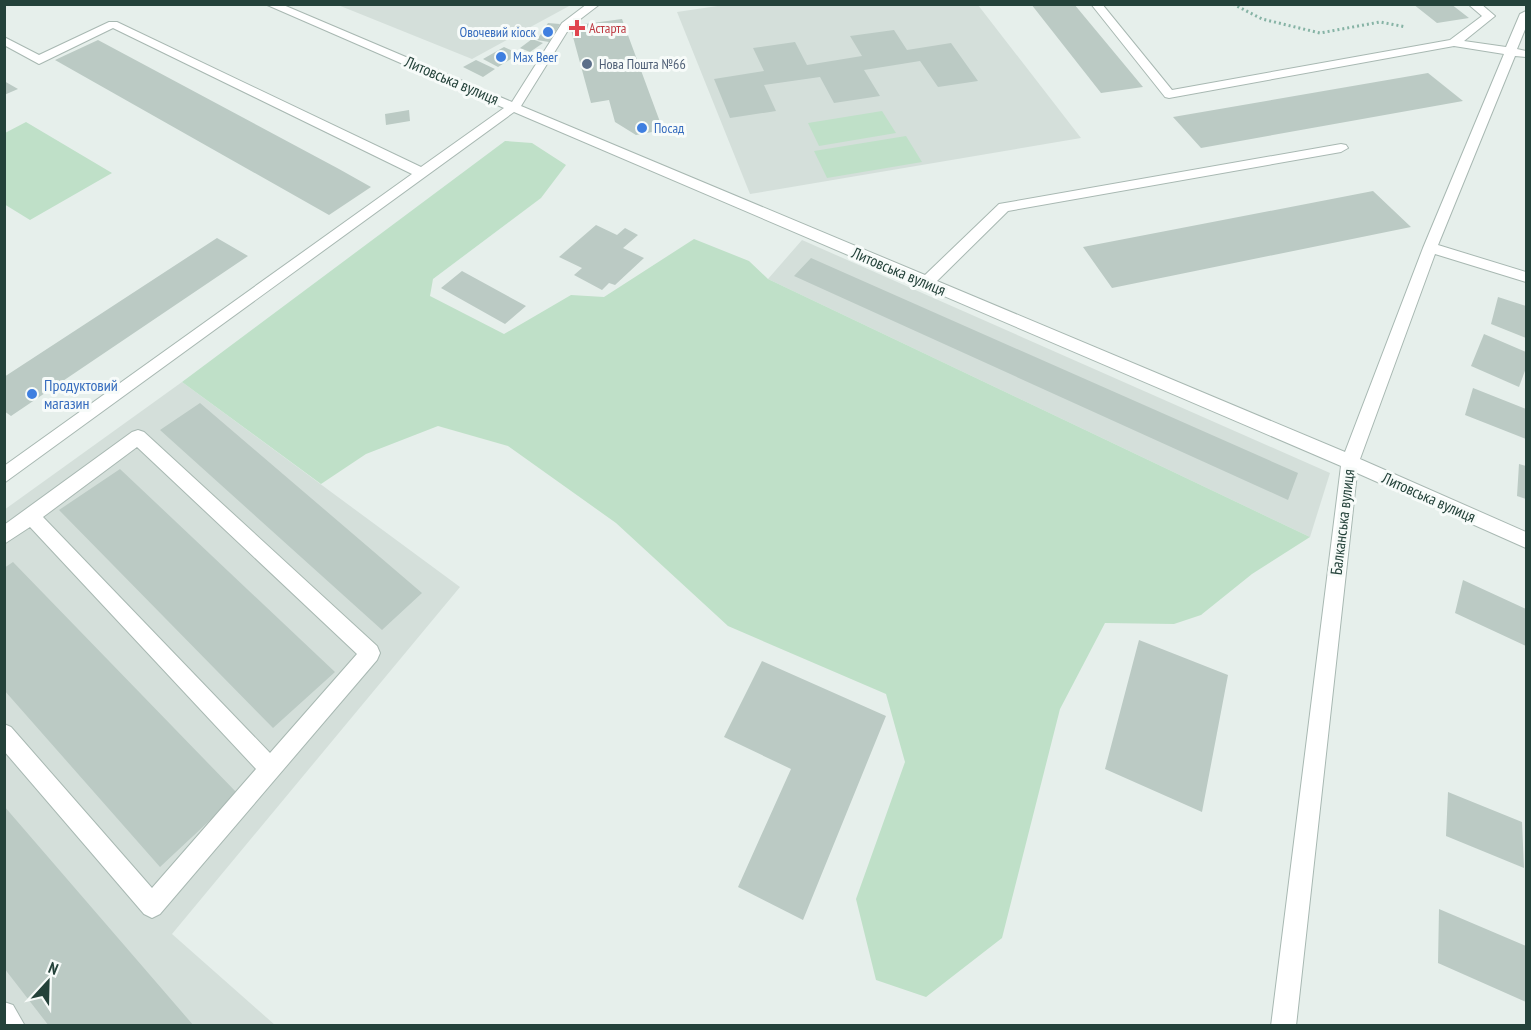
<svg xmlns="http://www.w3.org/2000/svg" width="1531" height="1030" font-family="'PT Sans Narrow',sans-serif">
<style>
.built{fill:#d4dfda}
.green{fill:#bfe0c8}
.building{fill:#bbcac4}
.lines{fill:none;stroke-linecap:round;stroke-linejoin:round}
.minor-casing{stroke:#a8b8b2;stroke-width:2}
.path{stroke:#86b3a5;stroke-width:3;stroke-dasharray:2 3;stroke-linecap:butt}
.minor{fill:#fff;fill-rule:evenodd}
.health-dot{fill:#e0444e;stroke:#f7fbf9;stroke-width:2}
.shop-dot{fill:#3f7fe0;stroke:#f7fbf9;stroke-width:2}
.service-dot{fill:#5c6f8a;stroke:#f7fbf9;stroke-width:2}
.labels{text-anchor:middle;stroke-width:6;stroke-linejoin:round;paint-order:stroke}
.far-health-label{font-size:14px;fill:#be3a42;stroke:#f7fbf9;text-anchor:start}
.far-shop-label{font-size:14px;fill:#366cbe;stroke:#f7fbf9;text-anchor:start}
.far-service-label{font-size:14px;fill:#4e5e75;stroke:#f7fbf9;text-anchor:start}
.street-label{font-size:16px;fill:#24423a;stroke:#f7fbf9}
.shop-label{font-size:16px;fill:#366cbe;stroke:#f7fbf9;text-anchor:start}
</style>
<rect width="100%" height="100%" fill="#e6efeb"/>
<path class="built" d="M731,4L978,5L1081,138L750,194L677,12Z
M338,5H571L472,59Z
M802,240L1330,473L1310,537L768,279Z
M182,382L460,587L172,934L275,1025H5L4,510Z"/>
<path class="green" d="M882,111L896,133L819,146L808,123Z
M26,122L112,173L30,220L4,204L5,133Z
M906,136L922,162L827,178L814,151Z
M505,141L532,143L566,165L541,198L433,279L430,296L504,334L571,295L604,297L694,239L749,261L768,279L1310,537L1252,574L1201,615L1174,624L1105,623L1060,709L1002,938L926,997L876,980L856,899L905,762L886,694L728,626L616,523L508,446L438,426L366,454L321,484L182,382Z"/>
<path class="building" d="M1031,4H1074L1143,87L1101,93Z
M1413,4H1451L1469,18L1437,23Z
M622,19L663,130L636,135L615,122L609,100L591,103L570,26Z
M548,23L560,24L549,42L537,40Z
M894,30L907,50L951,43L978,81L938,87L920,61L864,70L880,96L834,103L820,77L764,85L776,111L730,118L714,79L764,71L753,48L795,42L807,65L862,56L850,36Z
M532,39L543,43L530,52L520,48Z
M98,40L339,169L371,187L329,215L55,60Z
M504,47L519,54L498,67L483,59Z
M476,60L495,69L483,77L463,67Z
M1428,73L1463,101L1201,148L1173,117Z
M4,81L18,89L4,95Z
M409,110L410,121L386,125L385,114Z
M1373,191L1411,227L1112,288L1083,247Z
M596,225L617,235L625,228L638,235L623,248L644,258L615,285L609,283L602,290L574,275L582,268L559,257Z
M217,238L248,256L11,416L4,411V377Z
M811,258L1298,473L1288,500L794,276Z
M462,271L526,306L505,324L441,288Z
M1498,297L1526,306V338L1491,324Z
M1484,334L1526,352V368L1519,387L1471,366Z
M1473,388L1526,409V439L1465,415Z
M200,403L422,593L382,630L160,430Z
M1519,464L1526,466V499L1517,496Z
M120,469L335,672L273,728L59,510Z
M13,562L238,794L160,867L4,690V568Z
M1463,580L1526,609V646L1455,613Z
M1139,640L1228,675L1202,812L1105,769Z
M762,661L886,716L803,920L738,887L791,769L724,737Z
M1448,792L1522,822L1524,868L1446,836Z
M4,806L194,1026H49L4,968Z
M1439,909L1526,946V1002L1438,963Z"/>
<g class="lines">
<defs>
<path id="minor" d="M265,4H281L512,102L562,23L587,4H600L570,27L521,106L925,275L999,204L1341,144L1346,145L1348,148L1341,152L1008,211L937,281L1345,452L1423,248L1504,54L1454,46L1169,98L1165,97L1091,4H1102L1172,90L1450,40L1482,16L1468,4H1481L1495,16L1464,41L1506,47L1520,14L1526,11V27L1517,49L1526,51V57L1515,56L1438,245L1526,272V282L1435,254L1360,459L1526,532V548L1357,473L1296,1026H1271L1341,466L514,112L4,483V466L412,174L113,28L39,64L4,45V37L39,55L109,22H117L421,167L504,108Z
M138,430L144,432L377,646L380,653L377,660L160,914L152,918L144,914L4,751V724L11,727L152,888L256,769L30,527L4,544V525L132,432ZM137,447L357,654L270,753L43,517Z
M4,1002L13,1005L25,1026H4Z"/>
</defs>
<use href="#minor" class="minor-casing"/>
<path class="path" d="M1233,4L1262,19L1320,33L1380,22L1406,27"/>
<use href="#minor" class="minor"/>
</g>
<path class="health-dot" d="M574 19h6v6h6v6h-6v6h-6v-6h-6v-6h6z"/>
<g class="shop-dot">
<circle cx="548" cy="32" r="6"/>
<circle cx="501" cy="57" r="6"/>
<circle cx="642" cy="128" r="6"/>
<circle cx="32" cy="394" r="6"/>
</g>
<circle class="service-dot" cx="587" cy="64" r="6"/>
<g class="labels">
<g class="far-health-label">
<text x="589" y="33">Астарта</text>
</g>
<g class="far-shop-label">
<text x="536" y="37" text-anchor="end">Овочевий кіоск</text>
<text x="513" y="62">Max Beer</text>
<text x="654" y="133">Посад</text>
</g>
<g class="far-service-label">
<text x="599" y="69">Нова Пошта №66</text>
</g>
<g class="street-label">
<text transform="translate(452 80) rotate(23)" y="6">Литовська вулиця</text>
<text transform="translate(899 271) rotate(23)" y="6">Литовська вулиця</text>
<text transform="translate(1429 497) rotate(24)" y="6">Литовська вулиця</text>
<text transform="translate(1342 522) rotate(-83)" y="6">Балканська вулиця</text>
</g>
<g class="shop-label">
<text x="44" y="391">Продуктовий<tspan x="44" dy="18">магазин</tspan></text>
</g>
</g>
<rect width="1531" height="1030" fill="none" stroke="#24423a" stroke-width="12"/>
<g transform="translate(48 982) rotate(22)" stroke="#f7fbf9" stroke-width="4.5" paint-order="stroke">
<path d="M0-4.5L10 22L0 15L-10 22Z" fill="#24423a"/>
<text y="-9" font-size="16" font-weight="bold" text-anchor="middle" fill="#24423a">N</text>
</g>
</svg>
